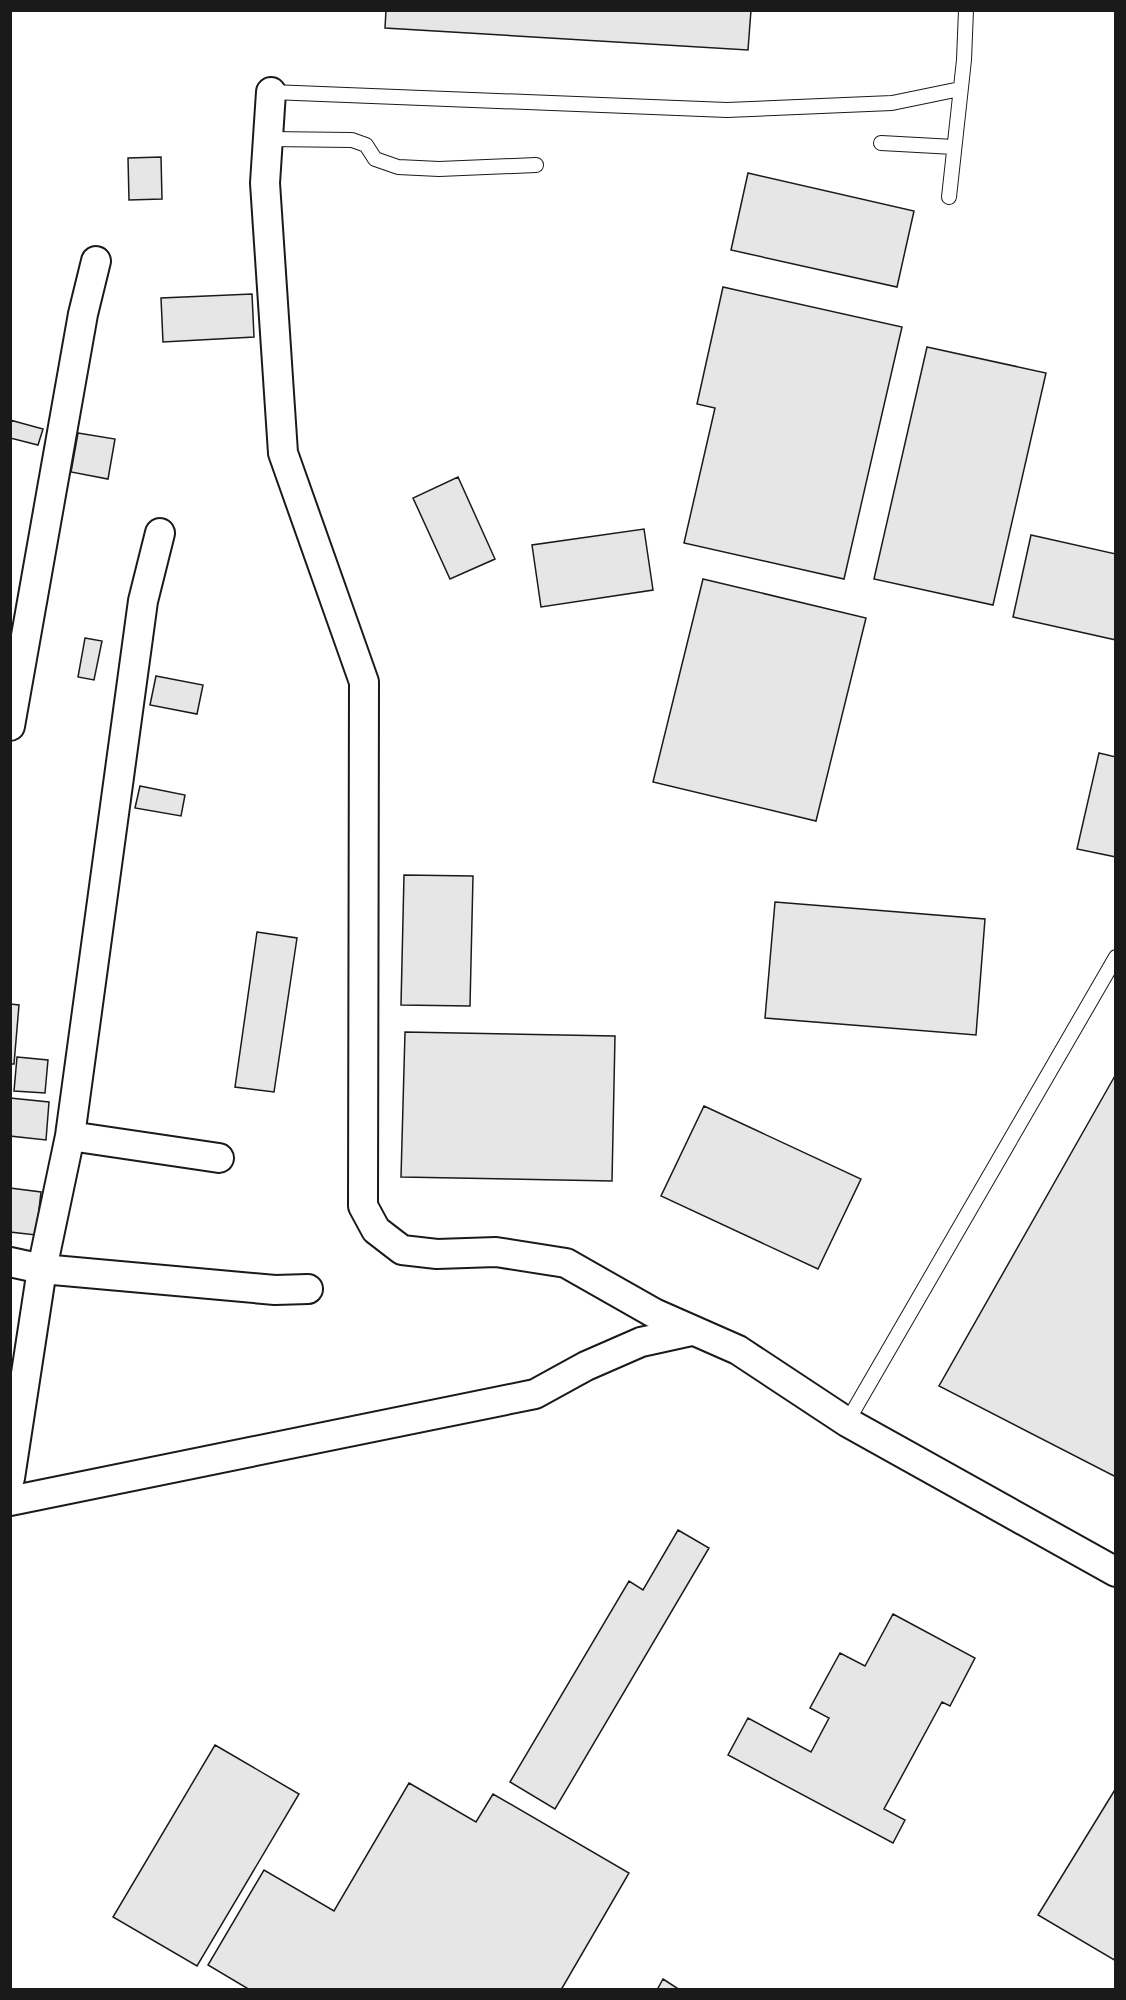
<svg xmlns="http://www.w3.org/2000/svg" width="1126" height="2000" font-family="Mulish,sans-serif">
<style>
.building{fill:#e6e6e6;stroke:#1a1a1a;stroke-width:1.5}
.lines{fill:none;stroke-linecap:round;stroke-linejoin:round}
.lane-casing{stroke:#1a1a1a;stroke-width:16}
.street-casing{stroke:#1a1a1a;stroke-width:32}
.lane{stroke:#fff;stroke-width:14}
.street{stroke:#fff;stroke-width:28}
</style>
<rect width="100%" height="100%" fill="#fff"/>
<path class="building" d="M386,10H751L748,50L385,28Z
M161,157L162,199L129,200L128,158Z
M748,173L914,211L897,287L731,250Z
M723,287L902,327L844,579L684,543L715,408L697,404Z
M252,294L254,337L163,342L161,298Z
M927,347L1046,373L993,605L874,579Z
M10,420L43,429L38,445L10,438Z
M78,433L115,439L108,479L71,472Z
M458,477L495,559L450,579L413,498Z
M644,529L653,590L541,607L532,545Z
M1031,535L1116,554V640L1013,617Z
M703,579L866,618L816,821L653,782Z
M85,638L102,641L94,680L78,677Z
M156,676L203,685L197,714L150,705Z
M1099,753L1116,757V857L1077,849Z
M140,786L185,795L181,816L135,808Z
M404,875L473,876L470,1006L401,1005Z
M775,902L985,919L976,1035L765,1018Z
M257,932L297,938L274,1092L235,1087Z
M10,1004L19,1005L14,1064H10Z
M405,1032L615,1036L612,1181L401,1177Z
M17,1057L48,1060L45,1093L14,1091Z
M1116,1074V1477L939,1386Z
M10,1098L49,1102L46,1140L10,1136Z
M704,1106L861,1179L818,1269L661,1196Z
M10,1188L41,1192L36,1235L10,1232Z
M678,1530L709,1548L555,1809L510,1782L629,1581L643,1590Z
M893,1614L975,1658L950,1706L942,1702L884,1809L905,1820L893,1843L728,1755L748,1718L811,1752L829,1718L810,1708L840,1653L865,1666Z
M215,1745L299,1794L197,1966L113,1917Z
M409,1783L476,1822L493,1794L629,1873L561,1990H250L208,1965L264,1870L334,1911Z
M1116,1788V1961L1038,1915Z
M663,1979L680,1990H657Z"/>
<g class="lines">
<defs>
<path id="lane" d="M271,92L727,110L892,103L960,89
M268,139L352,140L366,145L375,159L398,167L439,169L536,165
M881,143L954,147
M949,197L964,60L966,10
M847,1422L1116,957"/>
<path id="street" d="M271,92L265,183L283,453L364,682L363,1206L376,1230L402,1250L437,1254L496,1252L566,1263L654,1313L738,1350L847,1422L1116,1572
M10,726L83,314L96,261
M70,1136L219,1158
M10,1262L42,1269L275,1290L308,1289
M10,1478L42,1269L70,1136L143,601L160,533
M10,1501L535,1394L586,1366L641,1342L691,1331"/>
</defs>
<use href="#lane" class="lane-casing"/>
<use href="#street" class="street-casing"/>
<use href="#lane" class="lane"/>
<use href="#street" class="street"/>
</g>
<rect width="1126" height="2000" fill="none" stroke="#1a1a1a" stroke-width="24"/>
</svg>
